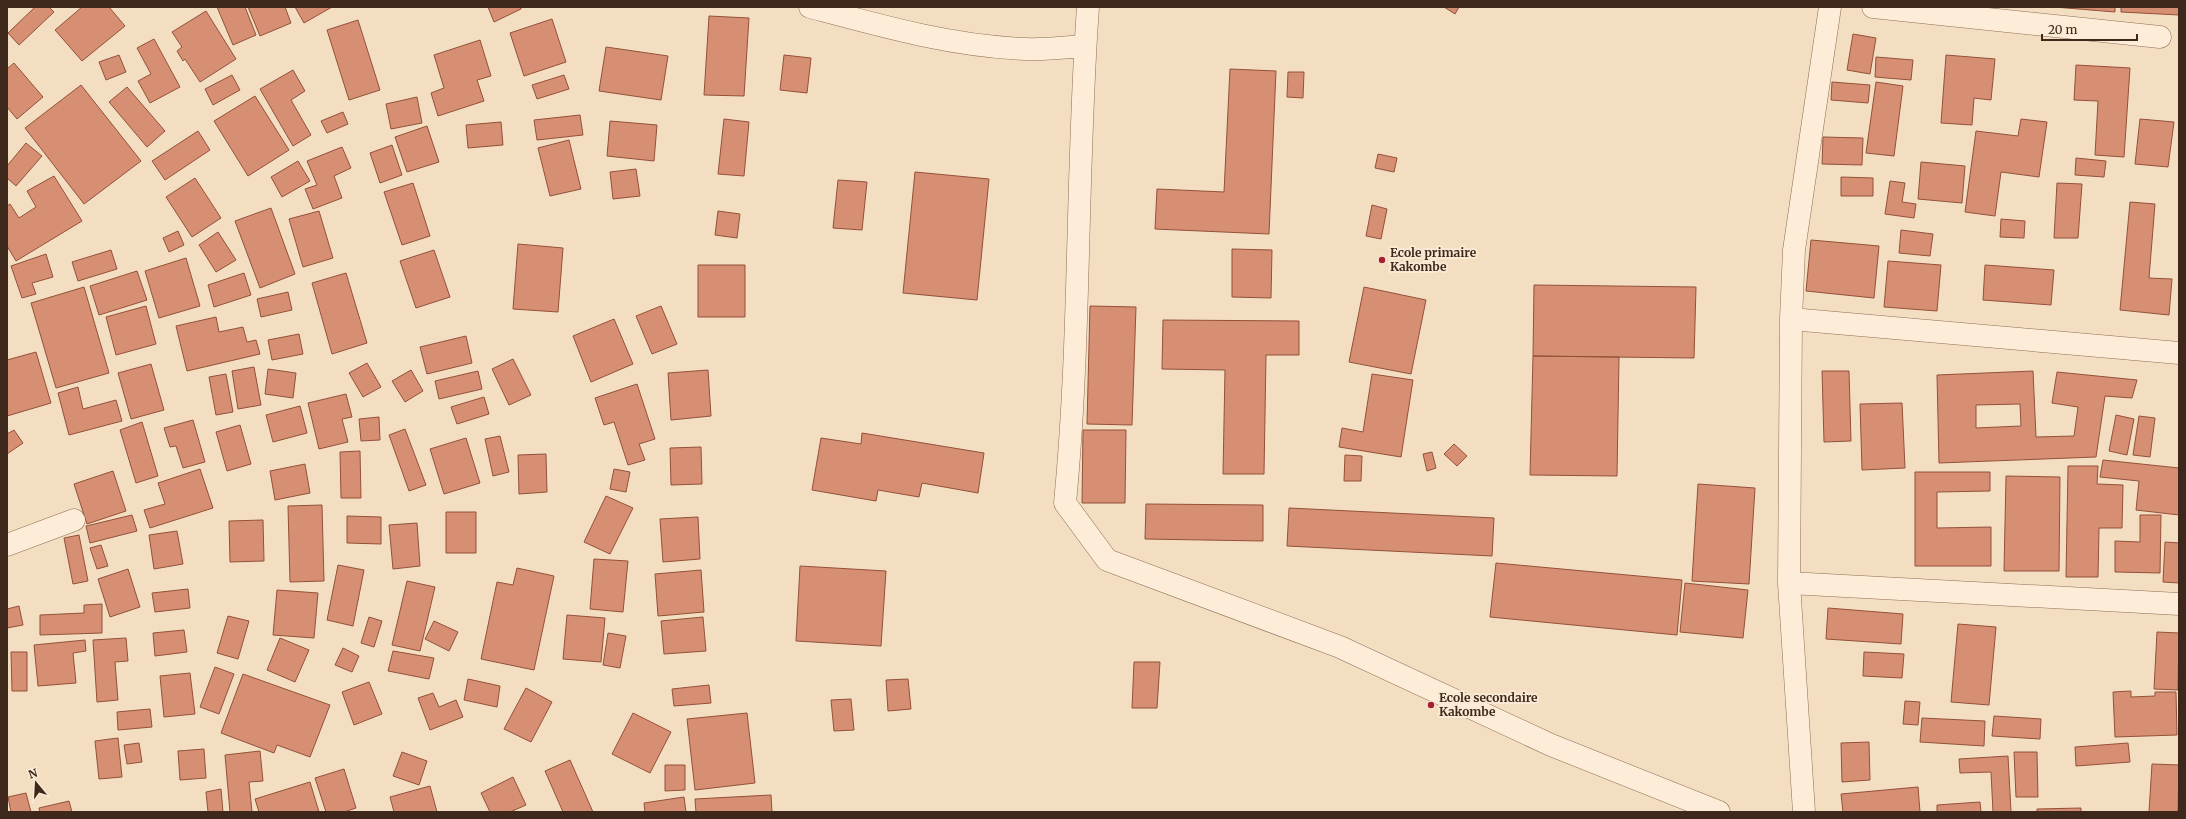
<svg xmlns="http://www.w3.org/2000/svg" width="2186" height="819" font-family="Merriweather,serif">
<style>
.building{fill:#d68f73;stroke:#935139;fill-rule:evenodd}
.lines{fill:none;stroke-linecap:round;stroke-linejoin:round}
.minor-casing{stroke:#906e56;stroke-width:23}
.minor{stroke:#fdecd7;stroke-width:22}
.poi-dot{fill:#a71f32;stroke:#fae9d3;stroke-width:1.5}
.labels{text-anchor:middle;stroke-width:4;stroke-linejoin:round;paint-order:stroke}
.poi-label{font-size:12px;font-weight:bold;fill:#3e281c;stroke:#fae9d3;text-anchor:start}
</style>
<rect width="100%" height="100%" fill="#f3dec2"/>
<path class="building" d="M35,7H49L54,12L19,45L8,33Z
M82,7H109L125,26L82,61L55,30Z
M217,7H245L256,35L233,45Z
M248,7H285L291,23L260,36Z
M295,7H332L304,23Z
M488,7H521V9L494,22Z
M1444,7H1459L1455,14Z
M2054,7H2115V12Z
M2121,7H2179V15L2121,12Z
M206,11L236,59L200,82L185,59L183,61L177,51L182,47L172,32Z
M709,16L749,18L744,96L704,95Z
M552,19L566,62L524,76L510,33Z
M358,20L380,90L349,100L327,30Z
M1853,34L1876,38L1870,74L1847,70Z
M154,39L180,87L150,103L138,81L151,74L137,48Z
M480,40L491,76L477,80L484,101L438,116L431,93L444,88L434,55Z
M606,47L668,56L661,100L599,91Z
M119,55L126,72L106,80L99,62Z
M784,55L811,58L807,93L780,90Z
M1946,55L1995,59L1991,100L1974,98L1972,125L1941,123Z
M1876,57L1913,60L1911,80L1875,77Z
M14,63L43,97L17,119L7,107V69Z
M2076,65L2130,68L2124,157L2095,155L2098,101L2074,100Z
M1230,69L1276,71L1269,234L1155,229L1157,189L1224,192Z
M293,70L305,91L291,100L311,135L293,146L260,89Z
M1288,72H1304L1303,98L1287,97Z
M232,75L240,90L213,105L205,89Z
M564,75L569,89L537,99L532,85Z
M1832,82L1870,85L1868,103L1831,100Z
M1876,82L1903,86L1894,156L1866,153Z
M81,85L141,161L84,204L25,128Z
M127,87L165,131L147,147L109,102Z
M255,96L289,150L248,176L214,121Z
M417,97L422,123L391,129L386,104Z
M343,112L348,124L327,133L321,121Z
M580,115L583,135L537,140L534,120Z
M724,119L749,122L744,176L718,174Z
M2021,119L2047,122L2039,177L2001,172L1995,216L1965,212L1976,131L2018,136Z
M2140,119L2174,122L2168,167L2135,164Z
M610,121L657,125L654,161L607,156Z
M501,122L503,145L468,148L466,125Z
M427,126L439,162L407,172L395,137Z
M198,131L210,150L165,180L152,161Z
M1823,137L1863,138L1862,165L1822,164Z
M569,140L581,189L550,196L538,148Z
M26,143L42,156L16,186L7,178V166Z
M392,145L402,175L380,183L370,153Z
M342,147L351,168L334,176L342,198L313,209L305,189L317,185L307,161Z
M1378,154L1397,158L1394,172L1375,168Z
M2076,158L2106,161L2104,177L2075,175Z
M298,161L310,181L282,197L271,177Z
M1921,162L1965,166L1962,203L1918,199Z
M636,169L640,196L613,199L610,172Z
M915,172L989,179L977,300L903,293Z
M54,176L82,221L16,261L7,246V206L10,204L19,218L36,207L27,191Z
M1841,177L1873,178V196H1841Z
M195,178L221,218L192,237L166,197Z
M838,180L867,182L862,230L833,228Z
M1890,181L1905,183L1902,202L1916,204L1914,218L1885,214Z
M413,183L430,236L402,245L384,192Z
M2057,183L2082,184L2078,238H2054Z
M2130,202L2155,204L2149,278L2172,279L2169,315L2120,310Z
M1372,205L1387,209L1381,239L1366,236Z
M271,208L295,274L260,288L235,221Z
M319,211L333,258L303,267L289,219Z
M718,211L740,214L737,238L715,235Z
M2001,219L2025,221L2024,238L2000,237Z
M1901,230L1933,234L1930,256L1899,253Z
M178,231L184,245L169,252L163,238Z
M218,232L236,260L216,272L199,245Z
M1811,240L1879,246L1874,298L1806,291Z
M518,244L563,248L558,312L513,309Z
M1232,249L1272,250L1271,298L1232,297Z
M111,250L117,269L78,281L72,262Z
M434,250L450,297L416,308L400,261Z
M46,254L53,277L32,283L36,294L22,298L11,266Z
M186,258L200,306L159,318L145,271Z
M1888,261L1941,265L1937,311L1884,307Z
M698,265H745V317H698Z
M1985,265L2054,270L2051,305L1983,300Z
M137,271L147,300L99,315L90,286Z
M244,273L251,295L214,307L208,285Z
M346,273L367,343L332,354L312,283Z
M1534,285L1696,287L1694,358L1533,356Z
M84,287L109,373L56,388L31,303Z
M1364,287L1426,300L1411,374L1349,362Z
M288,292L292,310L261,317L257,299Z
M146,306L156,344L116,355L106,317Z
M661,306L677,344L652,354L636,316Z
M1090,306L1136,307L1132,425L1087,424Z
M216,317L219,332L243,327L247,342L256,340L260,354L187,371L176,326Z
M614,319L633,364L591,382L573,336Z
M1163,320L1299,321V355H1266L1264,474H1223L1225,370L1162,369Z
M299,334L303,354L272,360L268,340Z
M466,336L472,363L427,374L420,347Z
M36,352L51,403L7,416V360Z
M1533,356L1619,357L1617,476L1530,475Z
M513,359L531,395L509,405L492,369Z
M367,363L381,387L363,397L349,373Z
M151,364L164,410L131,419L118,373Z
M254,367L261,405L238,409L232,371Z
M268,369L296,373L293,398L265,394Z
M411,370L423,391L405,402L392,381Z
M708,370L711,416L671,420L668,373Z
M478,371L482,389L439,399L435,381Z
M1822,371H1849L1851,441L1824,442Z
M2033,371L2036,437L2074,436L2078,407L2052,403L2057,372L2137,380L2132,398L2105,396L2096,457L1939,463L1937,375ZM2020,404L2021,426L1976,428V405Z
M226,374L233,412L216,415L209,377Z
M1372,374L1413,380L1401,457L1339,447L1342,428L1363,432Z
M637,384L655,439L639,444L645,460L628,465L614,422L604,425L595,398Z
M78,387L83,409L116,400L122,421L69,435L58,393Z
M346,394L352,417L342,419L348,442L319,449L308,403Z
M484,397L489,414L457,424L451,407Z
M1902,403L1905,468L1862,470L1860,404Z
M300,406L307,433L273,442L266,415Z
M2116,415L2134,419L2127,455L2109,451Z
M2139,416L2155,418L2150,457L2133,455Z
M379,417L380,440L361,441L359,419Z
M193,420L205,462L183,468L176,446L170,447L164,428Z
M142,422L158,476L136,483L120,430Z
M240,425L251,464L227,471L216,432Z
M405,429L426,485L409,491L389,435Z
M14,430L23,443L7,454V434Z
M1083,430H1126L1125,503H1082Z
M862,433L984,453L978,493L922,483L919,497L878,490L876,501L812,490L821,438L861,444Z
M500,436L509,472L493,476L485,439Z
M466,438L480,483L444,494L430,449Z
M1454,444L1467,456L1457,466L1444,454Z
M701,447L702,484L671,485L670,448Z
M360,451L361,498H341L340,452Z
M1432,452L1436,468L1427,471L1423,454Z
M546,454L547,492L519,494L518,455Z
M1345,455L1362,456L1361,481H1344Z
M2103,460L2179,468V515L2136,510L2139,481L2100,477Z
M305,464L310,493L275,500L270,471Z
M2068,466H2098L2097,484L2123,485L2122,528H2099L2098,577H2066Z
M200,469L213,508L150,528L144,510L165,504L158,483Z
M614,469L630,472L626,492L610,489Z
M113,471L126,511L87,524L74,484Z
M1915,472H1990V491L1937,492V528L1991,527V566H1915Z
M2006,476L2060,477L2059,571H2004Z
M1698,484L1755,488L1749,584L1692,581Z
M606,496L633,508L610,554L584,542Z
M1146,504L1263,505V541L1145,539Z
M322,505L324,581L290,582L288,506Z
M1289,508L1494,518L1492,556L1287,546Z
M446,512H476V553H446Z
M132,515L137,531L90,543L86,526Z
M2140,515H2161L2160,573L2115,572V541L2140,542Z
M347,516L381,517V544L347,543Z
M698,517L700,559L663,562L660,519Z
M263,520L264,561L230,562L229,521Z
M417,523L420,566L393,569L389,525Z
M177,531L183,564L154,569L149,535Z
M79,535L88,581L73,584L64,538Z
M2165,542L2179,543V583L2163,582Z
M101,545L108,566L97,569L90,548Z
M594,559L628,561L623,612L590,609Z
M1496,563L1682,580L1677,635L1490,617Z
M338,565L364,570L353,626L327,620Z
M800,566L886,571L881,646L796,641Z
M517,568L554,576L534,670L481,659L497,582L513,585Z
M128,569L140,607L110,617L98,579Z
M701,570L704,612L658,616L655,574Z
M407,581L435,587L420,651L392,645Z
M1685,583L1748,590L1743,638L1680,632Z
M188,589L190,608L155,612L152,593Z
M277,590L318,593L314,638L273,635Z
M102,604V633L40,635V615L84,613V605Z
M19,606L23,625L7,628V609Z
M1828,608L1903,614L1901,644L1826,639Z
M567,615L605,618L601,662L563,659Z
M228,616L249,621L238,659L217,653Z
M369,617L382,621L374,647L361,643Z
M703,617L706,651L664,654L661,621Z
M434,621L458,632L449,651L425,639Z
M1958,624L1996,627L1989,705L1951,702Z
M184,630L187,652L155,656L153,633Z
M2157,632L2179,633L2178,690L2154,689Z
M608,633L626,636L620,668L603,665Z
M126,638L128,661L115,662L118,700L97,702L93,640Z
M280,638L309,650L295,682L267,670Z
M85,640L86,651L73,653L76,683L38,686L34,645Z
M343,648L359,656L352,672L335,665Z
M393,651L434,658L429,679L388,671Z
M11,652H27V691H12Z
M1864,652L1904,654L1902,678L1863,676Z
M1134,662H1160L1157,708H1132Z
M215,667L234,674L219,714L200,707Z
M190,673L195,714L164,717L160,676Z
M243,674L330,705L310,757L277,745L274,753L221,733Z
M468,679L500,686L497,707L464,700Z
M908,679L911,709L888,711L886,680Z
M369,682L382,714L354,725L342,692Z
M709,685L711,703L674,706L672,689Z
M526,688L552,702L531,742L504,729Z
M2131,691V697L2155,696V692H2176L2177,735L2115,737L2113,692Z
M433,693L439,707L456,700L463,717L430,730L418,698Z
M851,699L854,730L834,731L831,700Z
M1905,701L1920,702L1918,725L1903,724Z
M150,709L152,727L118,730L117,712Z
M633,713L671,732L650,773L612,754Z
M747,713L755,783L695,790L687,719Z
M1994,716L2041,719L2040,739L1992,736Z
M1922,718L1985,721L1984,746L1920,742Z
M118,738L122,777L99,779L95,741Z
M1869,742L1870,780L1842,782L1841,743Z
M139,743L142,762L127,764L124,745Z
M2128,743L2130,762L2076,766L2075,747Z
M204,749L206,778L180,780L178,751Z
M260,751L263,781L249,782L252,812H230L225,755Z
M402,752L427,761L419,785L393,776Z
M2014,752H2037L2038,797H2016Z
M2008,756L2011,812H1993L1991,772L1960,773L1959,759Z
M570,760L593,812H563L545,771Z
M2152,764L2179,765L2178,812H2149Z
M665,765H685V790L665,791Z
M344,769L356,808L344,812H326L315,778Z
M513,777L526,805L510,812H490L481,793Z
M310,782L319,812H259L255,799Z
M430,786L437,812H394L390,797Z
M1918,787L1920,812H1843L1841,794Z
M221,789L223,812H208L206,792Z
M26,793L31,812H11L8,797Z
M771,795L772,812H696L695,799Z
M684,797L686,812H645L644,803Z
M69,801L72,812H40L39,808Z
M1980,802L1981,812H1937V805Z
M2081,808V812H2037V809Z"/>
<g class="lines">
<defs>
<path id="minor" d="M810,7C881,26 951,46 1025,49C1045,50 1065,47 1085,46
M1088,7C1076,172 1081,338 1065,503L1107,560L1340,647L1551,745L1719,812
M1873,7L2160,37
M1791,319L2179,353
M7,545L74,520
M1789,583L2179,604
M1804,812L1789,583L1791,319L1794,250L1830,7"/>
</defs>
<use href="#minor" class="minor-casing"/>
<use href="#minor" class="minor"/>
</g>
<g class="poi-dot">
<circle cx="1382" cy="260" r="4"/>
<circle cx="1431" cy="705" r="4"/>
</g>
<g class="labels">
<g class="poi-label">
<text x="1390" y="257">Ecole primaire<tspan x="1390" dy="14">Kakombe</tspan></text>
<text x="1439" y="702">Ecole secondaire<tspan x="1439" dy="14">Kakombe</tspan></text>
</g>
</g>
<rect width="2186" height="819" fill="none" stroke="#3e281c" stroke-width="16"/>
<g transform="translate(36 783) rotate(342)" stroke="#fae9d3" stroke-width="3" paint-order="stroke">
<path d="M0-3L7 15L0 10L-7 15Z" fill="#3e281c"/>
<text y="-6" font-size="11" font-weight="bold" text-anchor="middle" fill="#3e281c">N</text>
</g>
<path d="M2042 34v6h95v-6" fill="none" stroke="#3e281c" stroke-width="2"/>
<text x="2048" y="34" font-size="12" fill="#3e281c" stroke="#fae9d3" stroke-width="3" paint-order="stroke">20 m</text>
</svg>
